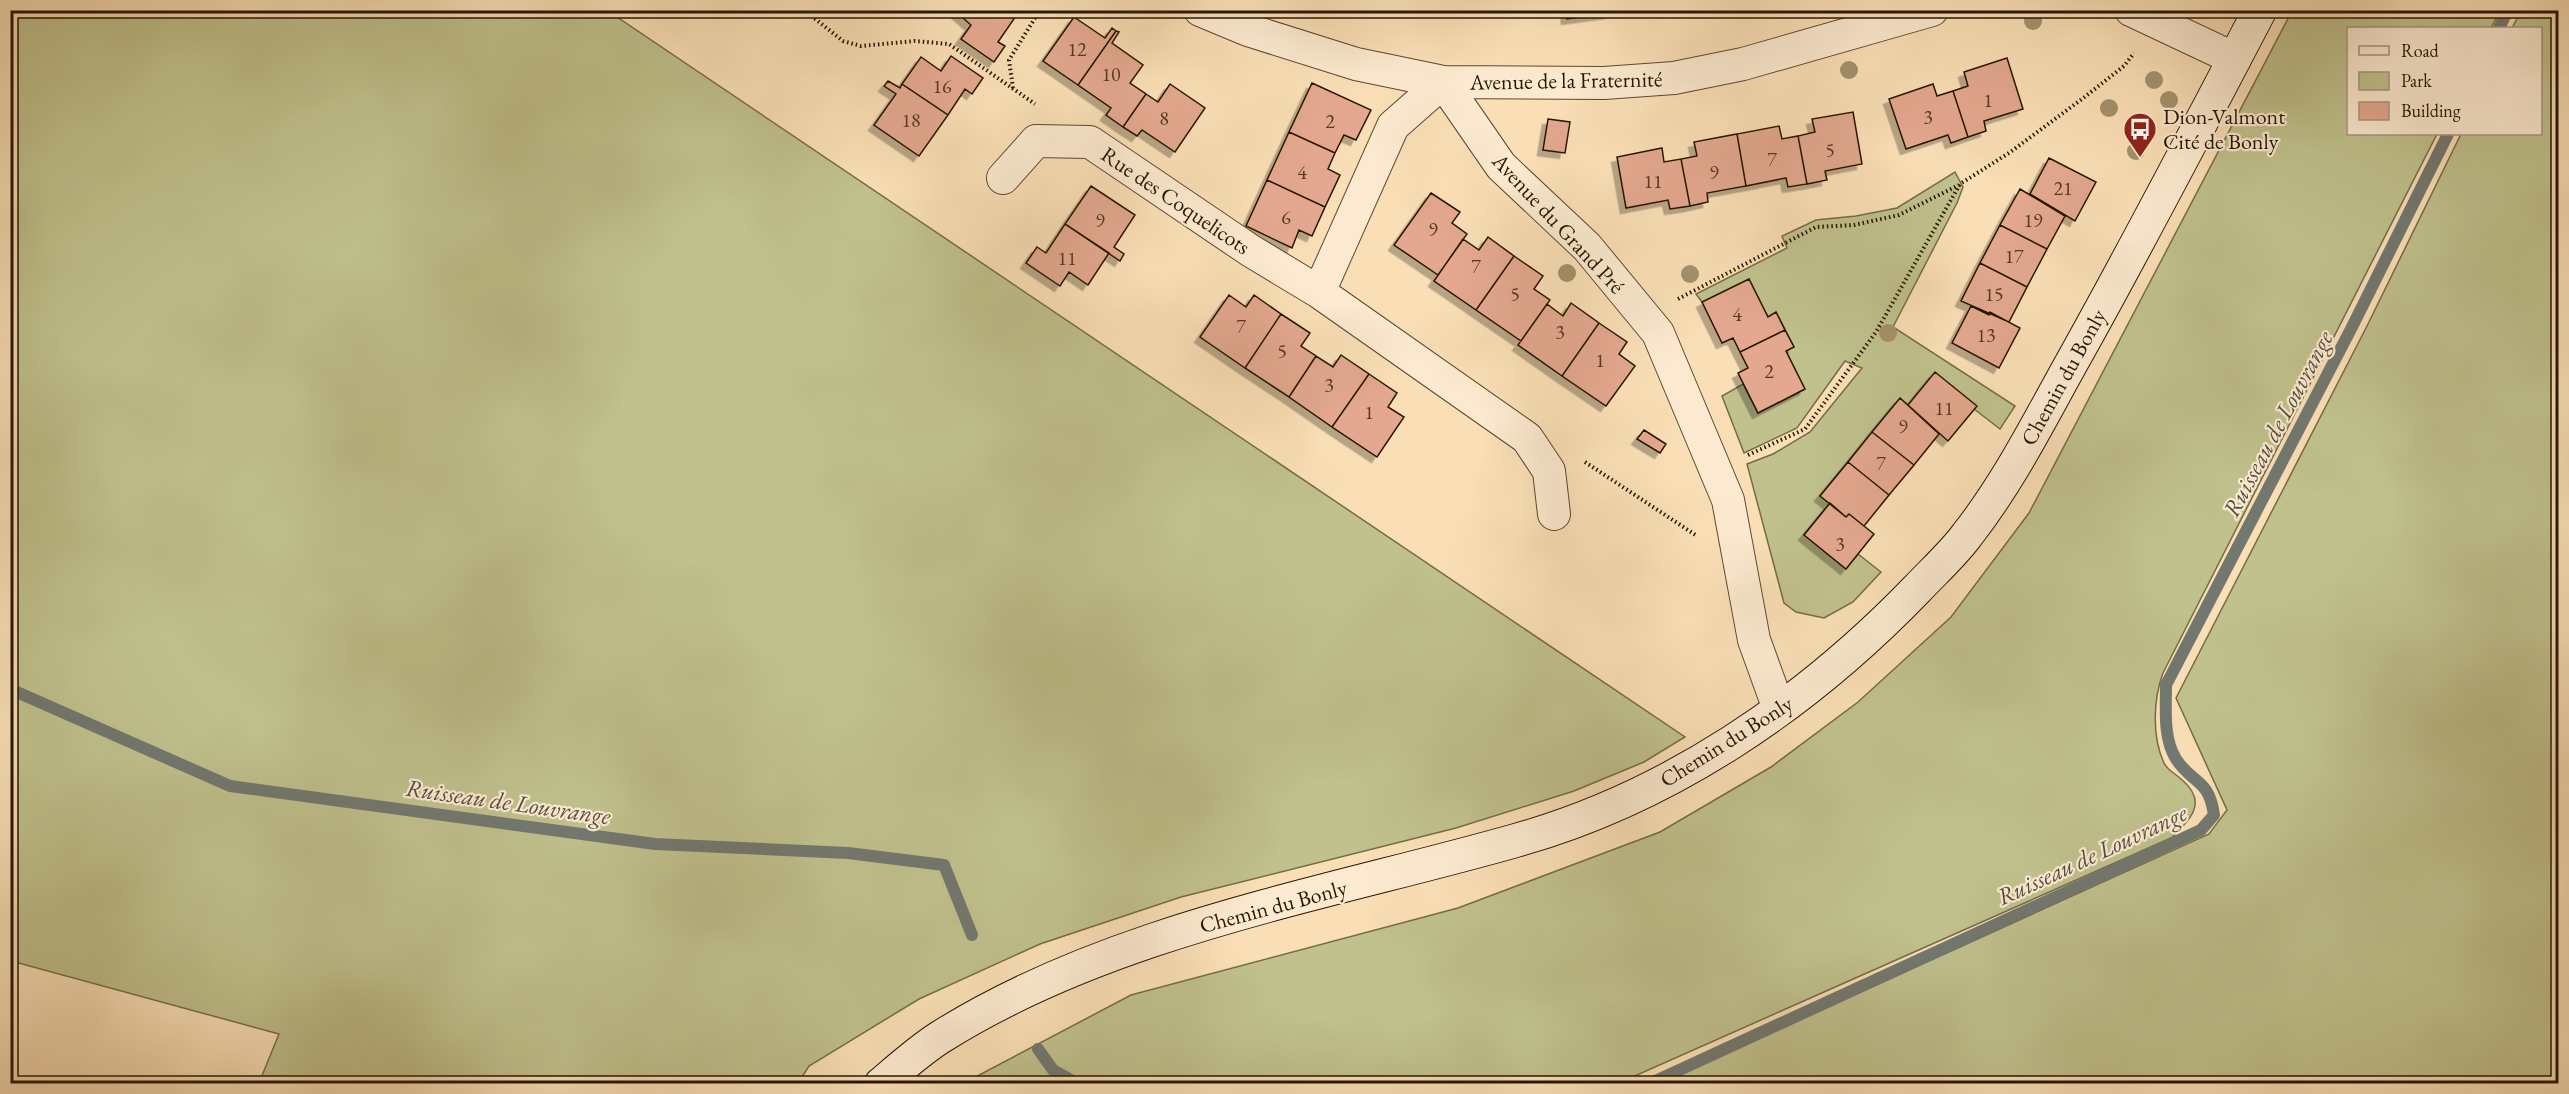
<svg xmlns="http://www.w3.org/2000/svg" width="2569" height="1094" font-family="'EB Garamond',serif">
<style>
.green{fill:#c0c18d;stroke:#746c47;stroke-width:1.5}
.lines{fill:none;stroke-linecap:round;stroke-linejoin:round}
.stream{stroke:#727870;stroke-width:12}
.building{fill:#e3a88f;stroke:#271601;stroke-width:1.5;filter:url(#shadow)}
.street-casing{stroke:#5c482e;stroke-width:34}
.secondary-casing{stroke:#271601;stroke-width:35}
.path{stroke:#271601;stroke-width:4;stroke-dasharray:1.5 3;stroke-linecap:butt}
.street{stroke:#fcead0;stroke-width:32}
.secondary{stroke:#fcead0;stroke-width:33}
.tree{fill:#a4916d}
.labels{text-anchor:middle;stroke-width:4.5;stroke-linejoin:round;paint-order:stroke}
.number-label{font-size:20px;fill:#563a24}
.street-label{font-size:22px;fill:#271601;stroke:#fcead0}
.poi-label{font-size:22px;fill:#271601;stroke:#fcead0;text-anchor:start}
.water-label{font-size:24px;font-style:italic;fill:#534f42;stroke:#fcead0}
</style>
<defs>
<filter id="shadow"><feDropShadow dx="-5.5" dy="5.5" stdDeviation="0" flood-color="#0004"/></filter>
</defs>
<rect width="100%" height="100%" fill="#fadfb6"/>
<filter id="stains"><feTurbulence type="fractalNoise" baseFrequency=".00333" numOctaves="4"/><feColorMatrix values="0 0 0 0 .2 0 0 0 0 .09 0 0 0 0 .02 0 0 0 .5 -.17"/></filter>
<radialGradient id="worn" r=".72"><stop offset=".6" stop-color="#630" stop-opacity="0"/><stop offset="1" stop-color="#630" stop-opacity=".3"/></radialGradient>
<path class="green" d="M10,11H608L1685,737L1644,762L1574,791L1456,828L1181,897L1040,944L919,999L809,1066L798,1083H259L279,1034L11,961Z
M2292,11H2500L2491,28H2348V134H2437L2163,673C2153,700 2152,737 2164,763C2167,770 2176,774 2181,779C2208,801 2192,819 2171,838L1619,1083H964L1131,995L1458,908L1660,832L1771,767L1858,702L1951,617L2029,513Z
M2521,11H2558V1069L2540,1084L1660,1083L2209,834L2227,810L2176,698L2367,326L2461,134H2540V28H2512Z
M1955,172L1963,187L1957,203L1893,327L2015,406L2000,429L1974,409L1908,405L1900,398L1820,496L1830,503L1804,535L1846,569L1858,554L1881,572L1853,602L1824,618L1796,612L1784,603L1747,464L1773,454L1810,432L1862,368L1845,361L1797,428L1744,453L1722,396L1743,384L1758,413L1804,390L1786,351L1794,347L1776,312L1768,317L1749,279L1702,302L1696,294L1787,248L1782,236L1816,220L1856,216L1897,208Z"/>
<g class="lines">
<path class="stream" d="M2499,28L2508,10
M10,689L230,786L655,844L848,853L944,865L972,935
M1038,1049L1053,1070L1078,1084
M1649,1084L2201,830L2214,815C2209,778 2193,785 2176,759C2163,738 2166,709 2166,685L2352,327L2448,134"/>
</g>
<path class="building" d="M954,10H1009L1016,16L998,42L1005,46L994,62L961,39L971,25Z
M1566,10H1610V13L1567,19Z
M1074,17L1105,38L1112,28L1116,31L1078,85L1043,61Z
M1116,31L1119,32L1112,43L1143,65L1130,83L1146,94L1123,127L1106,115L1111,108L1078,85Z
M951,56L983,78L972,94L965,89L948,115L902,84L921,57L941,71Z
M2007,58L2023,109L1984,121L1986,131L1968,137L1953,91L1968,86L1964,72Z
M888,81L900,88L902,84L948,115L919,156L874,125L896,94L884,86Z
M1312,83L1371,110L1356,140L1344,135L1335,153L1289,132Z
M1170,84L1205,108L1175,152L1142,130L1137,136L1123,127L1146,94L1158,102Z
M1933,84L1937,96L1953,91L1968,137L1951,143L1948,135L1906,149L1889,99Z
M1853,112L1862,164L1825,171L1827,180L1807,184L1798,136L1815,132L1812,119Z
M1548,119L1570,122L1565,153L1543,150Z
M1779,126L1782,139L1798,136L1807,184L1788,187L1786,178L1746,186L1737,134Z
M1289,132L1335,153L1328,169L1340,175L1325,207L1267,180Z
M1737,134L1746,186L1707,193L1708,202L1690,206L1681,159L1697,156L1694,142Z
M1662,148L1664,162L1681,159L1690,206L1670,209L1668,200L1626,208L1617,157Z
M2049,158L2096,182L2075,221L2030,194Z
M1267,180L1325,207L1312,236L1299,230L1292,248L1246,226Z
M1091,186L1135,215L1114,247L1124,254L1120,261L1065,224Z
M2020,189L2065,216L2047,249L2000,225Z
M1431,193L1460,212L1452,223L1467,234L1438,275L1394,245Z
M1065,224L1109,253L1088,285L1069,272L1060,286L1026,263L1037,247L1046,253Z
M2000,225L2047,249L2027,287L1980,263Z
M1488,237L1514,256L1476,310L1434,281L1463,239L1479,250Z
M1514,256L1543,276L1534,289L1550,300L1521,341L1476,310Z
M1980,263L2027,287L2009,322L1961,301Z
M1749,279L1768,317L1776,312L1785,330L1740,352L1733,338L1722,343L1702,302Z
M1229,295L1246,307L1254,295L1281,314L1245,368L1200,337Z
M1571,303L1599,323L1562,376L1518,345L1547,304L1563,316Z
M1971,306L1989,315L1990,312L2020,328L1999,368L1952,343Z
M1281,314L1310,333L1301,346L1316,356L1289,397L1245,368Z
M1599,323L1627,342L1619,354L1635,366L1606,406L1562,376Z
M1785,330L1794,347L1786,351L1805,389L1758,413L1738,373L1748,368L1740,352Z
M1341,355L1369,374L1332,427L1289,397L1316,356L1333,367Z
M1935,372L1977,406L1948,441L1908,405Z
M1369,374L1397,393L1388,407L1404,417L1377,457L1332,427Z
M1900,398L1939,434L1914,465L1872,432Z
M1644,430L1666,444L1660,453L1637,439Z
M1872,432L1914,465L1889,495L1848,462Z
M1848,462L1889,495L1864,526L1849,514L1846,517L1820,496Z
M1830,503L1846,517L1849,514L1874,534L1846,569L1804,535Z"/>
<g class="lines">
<defs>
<path id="street" d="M1200,10L1248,30L1356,64L1443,82L1604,83L1674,78L1743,64L1932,10
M2131,10L2235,59
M1443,82L1501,166L1587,247L1658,333L1728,500L1754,640L1779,709
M1003,178L1036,141L1090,142L1251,251L1319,292L1527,438L1549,471L1554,514
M1319,292L1393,126L1443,82"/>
<path id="secondary" d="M881,1084C900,1068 919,1051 939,1038C1108,931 1323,895 1514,841C1669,798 1806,704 1917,589C1934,571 1953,554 1967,535C2011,479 2042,415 2077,353C2140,240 2200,125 2260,10"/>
</defs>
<use href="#street" class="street-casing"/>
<use href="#secondary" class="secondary-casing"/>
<path class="path" d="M804,10L843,41L861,46L915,41L949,44L1035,104
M1013,88L1009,60L1040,10
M1678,299L1816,227L1854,225L1899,215L1959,185
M1748,455L1805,429L1876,332L1960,184L2009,153L2082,99L2124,66L2134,53
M1585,462L1697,536"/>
<use href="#street" class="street"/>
<use href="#secondary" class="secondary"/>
</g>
<g class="tree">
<circle cx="2033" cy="21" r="9"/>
<circle cx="1849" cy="70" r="9"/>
<circle cx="2154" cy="80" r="9"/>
<circle cx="2169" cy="100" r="9"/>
<circle cx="2109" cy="108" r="9"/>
<circle cx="2136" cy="151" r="9"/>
<circle cx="1567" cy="273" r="9"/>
<circle cx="1690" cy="274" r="9"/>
<circle cx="1888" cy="333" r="9"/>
</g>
<defs>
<symbol id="bus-pin" viewBox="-11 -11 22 30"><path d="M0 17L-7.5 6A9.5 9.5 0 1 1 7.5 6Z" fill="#8f2418" stroke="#fcead0"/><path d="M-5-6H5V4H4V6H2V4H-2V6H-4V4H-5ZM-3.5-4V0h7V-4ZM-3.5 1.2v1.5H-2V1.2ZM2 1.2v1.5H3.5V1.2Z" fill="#fff"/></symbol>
</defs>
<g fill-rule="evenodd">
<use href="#bus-pin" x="2121" y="110" width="38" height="52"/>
</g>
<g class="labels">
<g class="number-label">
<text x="1077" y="56">12</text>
<text x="1111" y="81">10</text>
<text x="942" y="93">16</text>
<text x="1988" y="107">1</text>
<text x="1928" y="124">3</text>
<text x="1164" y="125">8</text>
<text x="911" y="127">18</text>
<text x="1330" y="128">2</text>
<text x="1830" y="157">5</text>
<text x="1772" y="166">7</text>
<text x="1302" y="179">4</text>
<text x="1714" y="179">9</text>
<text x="1653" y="188">11</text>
<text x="2063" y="195">21</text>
<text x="1286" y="224">6</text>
<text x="1100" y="227">9</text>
<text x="2033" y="227">19</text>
<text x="1433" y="236">9</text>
<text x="2014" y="263">17</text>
<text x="1067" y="265">11</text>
<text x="1476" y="273">7</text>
<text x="1515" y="301">5</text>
<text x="1994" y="301">15</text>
<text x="1737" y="321">4</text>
<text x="1241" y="333">7</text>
<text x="1560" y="339">3</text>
<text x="1986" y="342">13</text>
<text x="1282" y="358">5</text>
<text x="1600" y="367">1</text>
<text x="1769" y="378">2</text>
<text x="1329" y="392">3</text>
<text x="1944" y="415">11</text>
<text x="1369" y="419">1</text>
<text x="1903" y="433">9</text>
<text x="1881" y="470">7</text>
<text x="1840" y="551">3</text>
</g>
<g class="street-label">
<text transform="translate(1566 80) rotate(-1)" y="8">Avenue de la Fraternité</text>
<text transform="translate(1176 200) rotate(34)" y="8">Rue des Coquelicots</text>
<text transform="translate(1559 223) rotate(47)" y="8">Avenue du Grand Pré</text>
<text transform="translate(2063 377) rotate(-61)" y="8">Chemin du Bonly</text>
<text transform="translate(1726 741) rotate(-32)" y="8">Chemin du Bonly</text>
<text transform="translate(1273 906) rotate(-15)" y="8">Chemin du Bonly</text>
</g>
<g class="poi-label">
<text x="2163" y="124">Dion-Valmont<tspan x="2163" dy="25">Cité de Bonly</tspan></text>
</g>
<g class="water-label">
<text transform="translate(2278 424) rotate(-62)" y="8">Ruisseau de Louvrange</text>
<text transform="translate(508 802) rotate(8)" y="8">Ruisseau de Louvrange</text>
<text transform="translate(2092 855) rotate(-25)" y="8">Ruisseau de Louvrange</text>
</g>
</g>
<rect width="2569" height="1094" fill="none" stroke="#fadfb6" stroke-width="36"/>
<rect x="12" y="12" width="2545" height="1070" fill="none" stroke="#271601" stroke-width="3"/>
<rect x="18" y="18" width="2533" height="1058" fill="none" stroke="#271601" stroke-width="1.5"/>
<rect x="2347" y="27" width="195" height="108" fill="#fcead0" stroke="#a7957d" stroke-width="1.5"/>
<rect x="2359" y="46" width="30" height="9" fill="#fcead0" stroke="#a7957d" stroke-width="1.5"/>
<text x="2401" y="57" font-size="18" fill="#271601">Road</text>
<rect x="2359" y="72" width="30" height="18" fill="#c0c18d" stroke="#a7957d" stroke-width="1.5"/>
<text x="2401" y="87" font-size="18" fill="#271601">Park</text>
<rect x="2359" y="102" width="30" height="18" fill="#e3a88f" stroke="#a7957d" stroke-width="1.5"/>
<text x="2401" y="117" font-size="18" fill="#271601">Building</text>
<rect width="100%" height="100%" filter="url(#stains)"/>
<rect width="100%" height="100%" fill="url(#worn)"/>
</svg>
